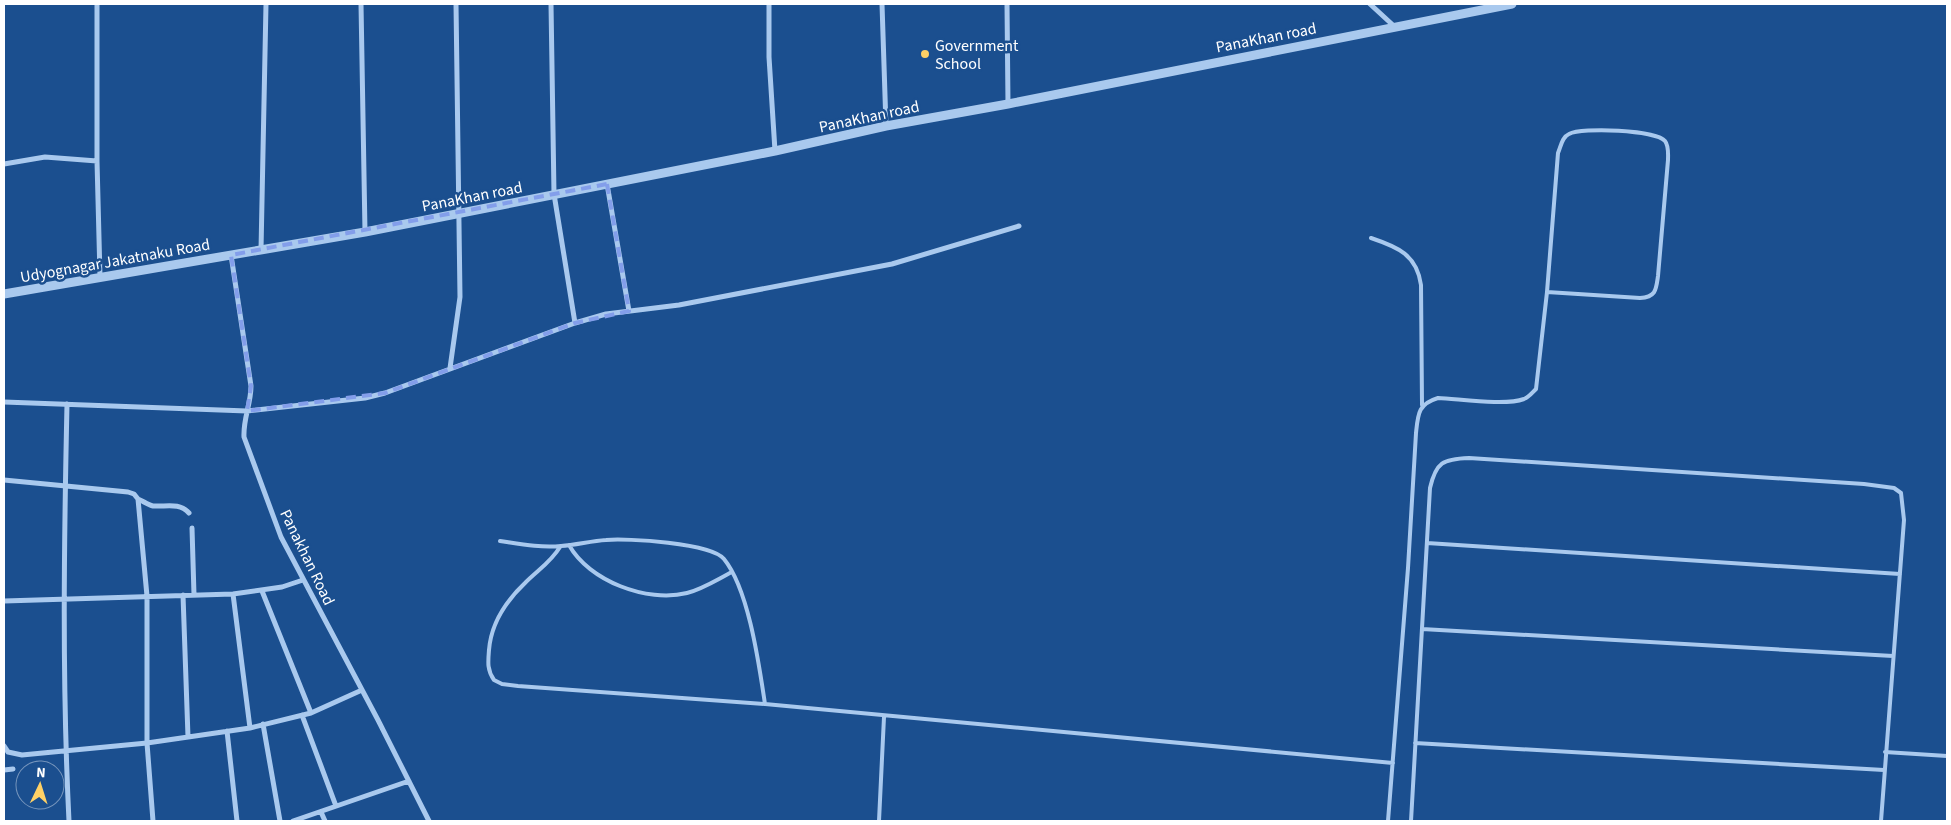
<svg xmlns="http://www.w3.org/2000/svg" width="1951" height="825" font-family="'Source Sans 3',sans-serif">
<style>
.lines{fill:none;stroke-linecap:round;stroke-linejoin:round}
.service{stroke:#a9c9ee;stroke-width:4}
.minor{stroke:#a9c9ee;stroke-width:5}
.tertiary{stroke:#a9c9ee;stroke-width:9}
.marked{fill:none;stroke:#839eea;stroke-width:4;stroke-dasharray:10 6;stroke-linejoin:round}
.poi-dot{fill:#ffd166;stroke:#1b4f8f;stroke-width:2}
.labels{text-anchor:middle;stroke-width:5;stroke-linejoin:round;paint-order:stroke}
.street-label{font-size:16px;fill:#fff;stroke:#1b4f8f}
.poi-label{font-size:16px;fill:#fff;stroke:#1b4f8f;text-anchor:start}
</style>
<rect width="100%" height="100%" fill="#1b4f8f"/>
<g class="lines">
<path class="service" d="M1371,238C1398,247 1417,255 1421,285L1422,405
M500,541C520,544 540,548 561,546C576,545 591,541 606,540C627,538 711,543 724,559C749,590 759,665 765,704
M1427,543L1900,574
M569,545C589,581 647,603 687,593C703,589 718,579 732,572
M560,547C551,562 538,570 525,583C506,601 491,624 489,650C488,662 487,670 494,680L502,684L518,686L765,704L1393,763
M1422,629L1893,656
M1415,743L1884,770
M1885,752L1947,756
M879,821L884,717
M1388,821L1408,568L1416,433C1418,414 1418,404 1438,398C1460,399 1505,406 1524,399C1529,397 1532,393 1536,389L1547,292L1558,153C1561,146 1562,137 1569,134C1582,127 1656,130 1665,141C1669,146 1668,155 1668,160L1658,276C1656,290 1656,297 1640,298L1547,292
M1411,821L1430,488C1436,462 1443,459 1469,458L1864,484L1894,488L1901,493L1904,520L1881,821"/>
<path class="minor" d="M97,4V161L100,276
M361,4L365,232
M551,4L554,194L575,323
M769,4V57L775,151
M882,4L886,126
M1007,4L1008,104
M1370,4L1395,27
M4,164L45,157L97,161
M607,184L629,311
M261,250L266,4
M231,255L251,386C251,404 243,419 244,437L281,537L378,720L429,821
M450,368L460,297L456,4
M4,402L247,411L365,398L385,393L575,323L606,314L679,305L892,264L1019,226
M67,404C64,543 62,682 69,821
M4,480L128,492L134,494L138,499L147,596V743L153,821
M138,499C143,501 148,505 153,506C166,507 179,502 189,513
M192,528L194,595
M262,591L311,713
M233,594L250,728
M183,595L188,737
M4,601L233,594L282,587L303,580
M302,715L336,806
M263,724L280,821
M227,731L237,821
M4,746L8,752L22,755L147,743L250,728L311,713L362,690
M4,770L13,769
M321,812L325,821
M293,821L409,781"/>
<path class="tertiary" d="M4,294L365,232L775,151L886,126L1008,104L1512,4"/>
</g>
<path class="marked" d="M607,184L629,311L575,323L385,393L247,411L251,386L231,255Z"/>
<circle class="poi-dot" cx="925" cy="54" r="5"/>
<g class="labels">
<g class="street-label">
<text transform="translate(1266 37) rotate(-11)" y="6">PanaKhan road</text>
<text transform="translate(869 116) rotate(-12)" y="6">PanaKhan road</text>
<text transform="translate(472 196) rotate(-11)" y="6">PanaKhan road</text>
<text transform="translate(115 260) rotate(-10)" y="6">Udyognagar Jakatnaku Road</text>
<text transform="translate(308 557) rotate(64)" y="6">Panakhan Road</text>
</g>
<g class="poi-label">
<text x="935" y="51">Government<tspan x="935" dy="18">School</tspan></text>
</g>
</g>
<rect width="1951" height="825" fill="none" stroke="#ffffff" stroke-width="10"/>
<g transform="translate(40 785) rotate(4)"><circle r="24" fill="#1b4f8f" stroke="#7695bc"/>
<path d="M0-4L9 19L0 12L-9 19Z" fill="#ffd166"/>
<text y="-8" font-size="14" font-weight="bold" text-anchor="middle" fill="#ffffff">N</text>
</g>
</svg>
